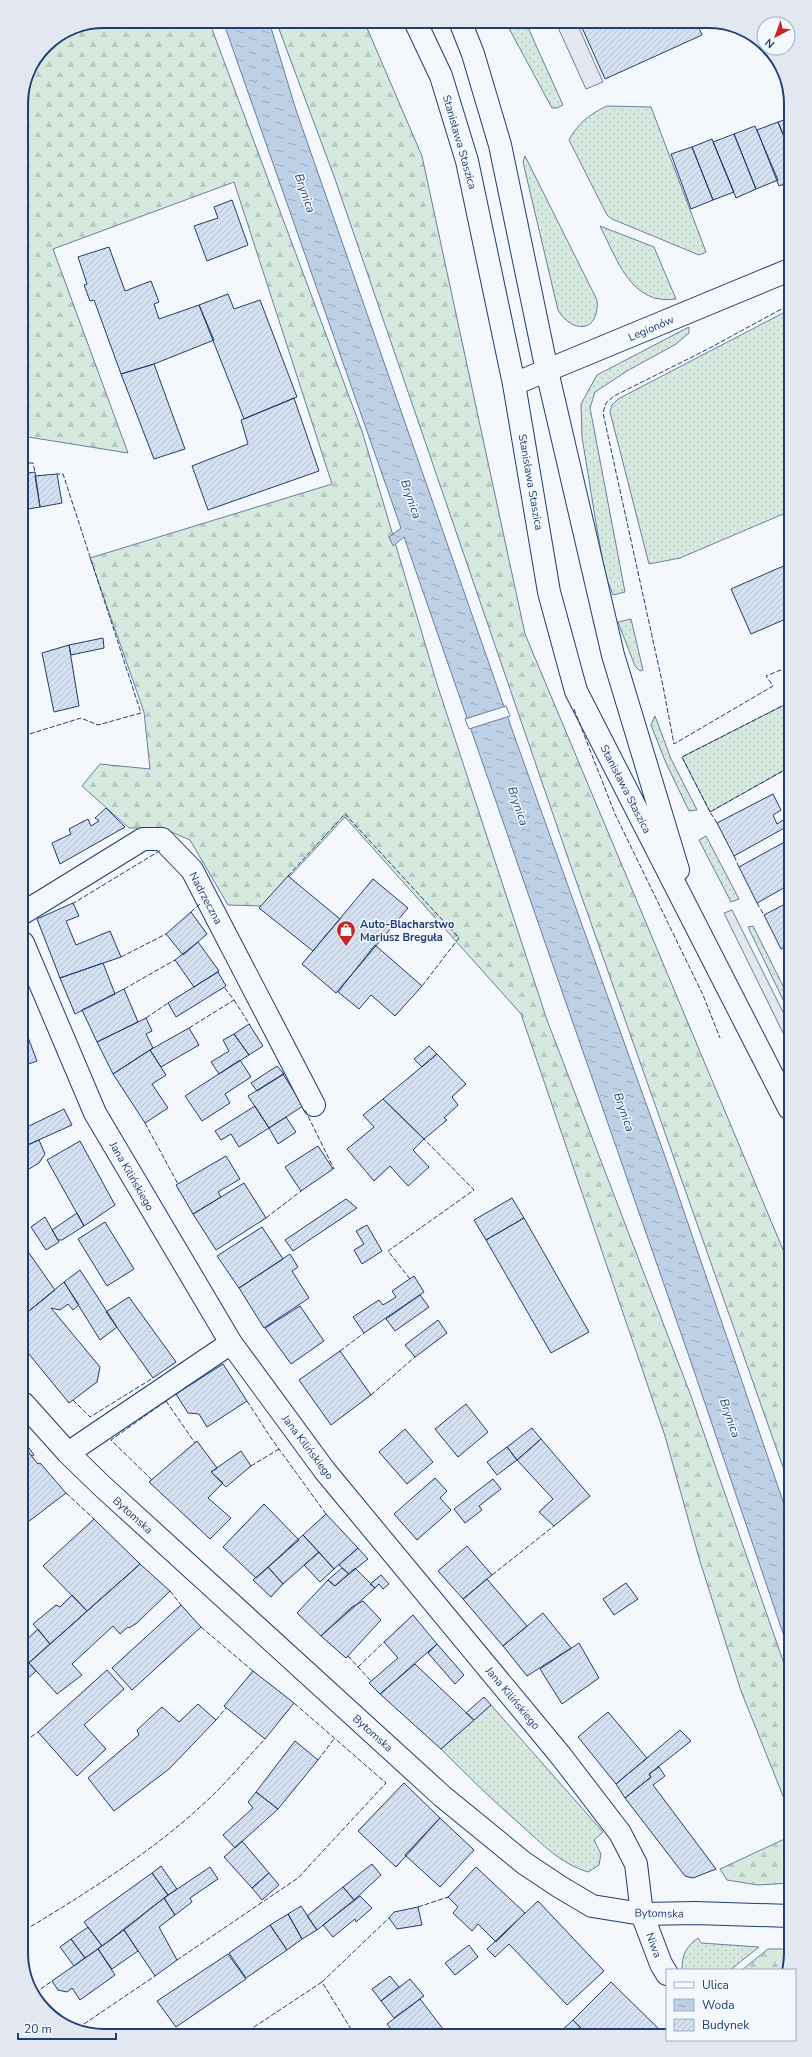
<svg xmlns="http://www.w3.org/2000/svg" width="812" height="2057" font-family="'Nunito Sans',sans-serif">
<style>
.grass{fill:url(#grass-dots);stroke:#687fa3}
.forest{fill:url(#forest-firs);stroke:#687fa3}
.parking{fill:#e3e8f0;stroke:#687fa3}
.water{fill:url(#water-ripples);stroke:#687fa3}
.pier{fill:#f4f7fb;stroke:#687fa3}
.building{fill:url(#building-hatch);stroke:#1d3f73}
.lines{fill:none;stroke-linecap:round;stroke-linejoin:round}
.street-casing{stroke:#1d3f73;stroke-width:24}
.secondary-casing{stroke:#1d3f73;stroke-width:24}
.primary-casing{stroke:#1d3f73;stroke-width:24}
.street{stroke:#f4f7fb;stroke-width:22}
.secondary{stroke:#f4f7fb;stroke-width:22}
.primary{stroke:#f4f7fb;stroke-width:22}
.fence{stroke:#1d3f73;stroke-width:1;stroke-dasharray:5 2;stroke-linecap:butt}
.labels{text-anchor:middle;stroke-width:3;stroke-linejoin:round;paint-order:stroke}
.street-label{font-size:11px;fill:#1d3f73;stroke:#f4f7fb}
.poi-label{font-size:11px;font-weight:bold;fill:#1d3f73;stroke:#f4f7fb;text-anchor:start}
.water-label{font-size:12px;font-style:italic;fill:#1d3f73;stroke:#f4f7fb}
.rim{fill:none;stroke:#1d3f73;stroke-width:2}
</style>
<defs>
<pattern id="grass-dots" width="8" height="8" patternUnits="userSpaceOnUse"><rect width="8" height="8" fill="#d7e8df"/><path d="M2 2h.1M6 6h.1" fill="none" stroke="#b8c8c3" stroke-width="1.8" stroke-linecap="round"/></pattern>
<pattern id="forest-firs" width="22" height="20" patternUnits="userSpaceOnUse"><rect width="22" height="20" fill="#d7e8df"/><path d="M5 1l3.5 6h-7zM16 11l3.5 6h-7z" fill="#b8c8c3"/></pattern>
<pattern id="water-ripples" width="26" height="14" patternUnits="userSpaceOnUse"><rect width="26" height="14" fill="#bed0e5"/><path d="M2 4q2-2 4 0t4 0M15 11q2-2 4 0t4 0" fill="none" stroke="#9aaabe"/></pattern>
<pattern id="building-hatch" width="6" height="6" patternUnits="userSpaceOnUse"><rect width="6" height="6" fill="#d5e0f0"/><path d="M-1 1l2-2M0 6l6-6M5 7l2-2" fill="none" stroke="#b6c1d1"/></pattern>
</defs>
<rect width="100%" height="100%" fill="#f4f7fb"/>
<path class="grass" d="M505,21H525L563,105L557,108H552Z
M607,106L651,107L706,252L699,255L612,219L607,215L569,140C578,123 590,114 607,106Z
M525,156L597,300C600,333 572,334 558,310L523,162Z
M600,226L654,247L676,299C631,306 617,259 600,226Z
M785,312L787,329L783,331L787,341L788,512L680,558L649,564L610,412L612,405L618,399Z
M689,327V333L676,344L627,371L595,392L590,408L625,592L613,595L605,574L596,523L582,437L581,404L597,375Z
M631,619L643,670L640,671L635,666L618,622Z
M788,703V768L710,812L682,757Z
M655,716L671,759L697,810L689,811L666,763L651,725Z
M706,836L739,899L731,902L699,840Z
M753,926L789,998V1012L748,927Z
M491,1705L603,1832L594,1840L601,1854L599,1865L588,1872C561,1864 542,1844 521,1825C493,1801 467,1775 441,1749Z
M698,1938L701,1943L759,1947L730,1970H682C682,1954 686,1947 698,1938Z"/>
<path class="forest" d="M104,21H209L362,431L437,684L547,1020L691,1396L790,1681L791,1816L741,1691L699,1558L665,1436L521,1014L345,817L262,906L228,905L190,840L162,828H129L82,786L100,764L150,769L144,712L90,558L332,484L234,182L53,249L128,453L22,436L21,98L27,72L45,45L72,27Z
M276,21H364L422,156L525,634L789,1264L790,1487L568,858L335,179Z
M791,1836V1883L758,1885L727,1880L720,1869Z
M768,1949H791L785,1970H742Z"/>
<path class="parking" d="M555,21H576L603,82L586,89Z
M732,910L789,1024V1045L724,913Z"/>
<path class="water" d="M223,21H269L296,110L515,738L667,1162L790,1522V1654L692,1365L404,537L393,546L389,537L401,528Z"/>
<path class="pier" d="M506,706L510,716L469,729L465,719Z"/>
<path class="building" d="M579,21H696L702,35L605,79Z
M787,119V144L778,122Z
M778,122L787,144V183L779,186L757,130Z
M755,126L778,180L756,189L734,134Z
M734,134L756,189L736,198L713,142Z
M712,139L734,192L713,200L692,147Z
M692,147L713,200L691,209L671,154Z
M232,200L248,245L207,261L194,226L218,218L214,207Z
M109,247L125,291L151,281L159,302L154,304L159,319L199,305L214,340L154,364L121,374L94,300L90,301L84,285L87,284L78,257Z
M228,294L234,309L260,300L297,397L244,419L199,305Z
M154,364L185,449L154,459L121,374Z
M294,398L319,471L208,510L192,466L248,444L241,420Z
M35,472L40,507L22,510V474Z
M57,474L62,503L40,507L35,476Z
M788,564V618L751,634L731,589Z
M103,638L104,648L71,655L69,645Z
M69,645L79,706L54,712L42,653Z
M773,794L781,810L773,815L777,824L785,819L788,826L734,856L717,823Z
M106,808L125,827L60,864L52,843L71,834L69,829L88,819L91,826L99,821L95,818Z
M788,840L789,885L757,903L739,867Z
M288,876L340,919L313,951L259,908Z
M373,879L408,908L336,993L302,964Z
M789,902V945L781,949L764,915Z
M73,903L79,916L66,921L76,945L110,931L121,957L60,978L37,919Z
M191,912L207,934L183,955L166,934Z
M198,942L219,971L194,987L175,960Z
M375,945L422,986L395,1016L371,995L359,1009L338,992Z
M103,963L115,994L75,1014L60,978Z
M218,972L226,986L176,1017L168,1003Z
M124,989L138,1022L97,1042L82,1010Z
M146,1018L152,1031L146,1034L153,1048L113,1074L97,1042Z
M249,1024L263,1046L249,1055L234,1034Z
M189,1028L199,1045L161,1067L150,1050Z
M26,1032L37,1061L23,1066V1033Z
M234,1034L249,1055L219,1074L211,1062L229,1051L223,1040Z
M429,1046L437,1054L422,1067L414,1059Z
M150,1050L166,1075L152,1084L168,1108L145,1123L113,1074Z
M437,1054L466,1084L452,1097L458,1105L444,1118L447,1120L424,1139L383,1099Z
M240,1060L251,1077L225,1094L230,1103L202,1121L185,1096Z
M277,1066L284,1074L257,1091L251,1083Z
M283,1074L303,1106L269,1128L248,1096Z
M383,1099L424,1139L413,1150L429,1167L408,1186L390,1166L374,1181L347,1149L374,1127L363,1115Z
M255,1106L269,1128L239,1147L231,1134L221,1140L215,1131Z
M64,1109L72,1125L23,1147V1129Z
M286,1117L296,1132L278,1144L269,1128Z
M39,1140L45,1154L39,1163L24,1172L23,1147Z
M80,1141L115,1205L84,1226L47,1160Z
M318,1146L333,1169L301,1191L285,1167Z
M226,1156L240,1179L218,1192L221,1197L193,1214L176,1185Z
M244,1183L266,1218L216,1250L193,1214Z
M512,1198L524,1218L486,1240L474,1220Z
M346,1199L357,1208L293,1251L285,1240Z
M77,1213L84,1226L62,1240H58L52,1230Z
M45,1217L59,1242L46,1250L31,1227Z
M524,1218L589,1332L551,1353L486,1240Z
M105,1222L134,1269L107,1286L78,1239Z
M367,1225L382,1251L362,1264L354,1250L364,1244L356,1231Z
M262,1227L283,1259L239,1288L217,1256Z
M24,1246L55,1290L24,1315Z
M290,1254L298,1267L292,1271L309,1298L264,1328L239,1288Z
M80,1270L117,1327L100,1340L64,1282Z
M414,1276L424,1292L364,1333L353,1317L379,1300L383,1305L396,1297L392,1291Z
M64,1282L79,1305L73,1310L68,1304L60,1310L51,1308L100,1367L97,1382L69,1403L24,1348V1315Z
M420,1295L429,1307L395,1331L386,1319Z
M129,1297L176,1362L153,1378L106,1312Z
M300,1306L324,1341L291,1364L265,1328Z
M438,1320L447,1333L415,1357L405,1345Z
M340,1351L371,1395L331,1425L299,1380Z
M223,1364L247,1401L207,1427L199,1414L188,1413L176,1394Z
M466,1404L488,1432L458,1457L435,1429Z
M532,1428L541,1439L517,1460L507,1447Z
M405,1429L433,1462L407,1484L379,1452Z
M541,1439L590,1496L554,1526L539,1512L553,1499L517,1460Z
M24,1441L34,1455L32,1456L29,1453L24,1457Z
M197,1441L217,1468L211,1472L223,1483L208,1498L231,1518L210,1539L149,1482Z
M507,1447L517,1460L497,1475L487,1462Z
M241,1451L251,1466L226,1487L211,1472Z
M29,1453L38,1464L40,1463L66,1493L24,1525V1457Z
M435,1478L447,1491L440,1498L451,1510L417,1540L394,1514Z
M493,1479L501,1489L479,1506L482,1510L465,1523L454,1509Z
M264,1504L299,1540L256,1578L223,1547Z
M326,1514L358,1548L334,1569L303,1535Z
M94,1519L140,1564L87,1611L43,1566Z
M303,1535L319,1552L283,1584L268,1567Z
M467,1546L492,1575L463,1599L438,1571Z
M358,1548L368,1559L349,1574L339,1565Z
M319,1552L334,1569L320,1582L304,1565Z
M140,1564L170,1591L137,1623L129,1628L128,1627L120,1634L113,1626L72,1664L82,1675L57,1694L29,1663Z
M268,1567L283,1584L271,1597L253,1580Z
M342,1568L349,1574L335,1586L328,1580Z
M355,1568L375,1588L321,1636L297,1613L328,1580L335,1586Z
M381,1575L389,1584L383,1589L379,1584L375,1588L370,1584Z
M487,1579L527,1626L503,1646L463,1599Z
M626,1583L638,1599L614,1615L603,1599Z
M72,1595L87,1611L50,1644L33,1624L56,1605L60,1607Z
M363,1601L381,1620L346,1658L321,1636L352,1607Z
M181,1605L201,1627L132,1690L112,1668Z
M543,1613L571,1648L527,1676L503,1646Z
M413,1615L437,1644L380,1694L369,1683L398,1658L384,1642Z
M38,1629L50,1644L25,1666V1641Z
M579,1643L599,1678L562,1704L540,1669Z
M437,1644L464,1675L455,1684L428,1653Z
M29,1663L36,1671L25,1681V1666Z
M415,1664L474,1720L441,1749L380,1694Z
M107,1670L124,1689L84,1725L106,1749L77,1776L38,1732Z
M253,1671L294,1703L265,1739L224,1706Z
M484,1697L491,1705L474,1720L466,1713Z
M198,1704L216,1720L169,1769L114,1811L88,1778L139,1735L137,1730L162,1707L179,1722Z
M608,1712L647,1758L616,1784L578,1737Z
M680,1730L691,1741L649,1774L651,1777L625,1798L616,1784Z
M295,1741L318,1760L278,1809L256,1792Z
M659,1767L665,1776L653,1785L716,1869L693,1878L685,1876L625,1798L651,1777L649,1774Z
M404,1783L440,1818L396,1867L358,1831Z
M256,1792L278,1809L235,1848L223,1835L253,1808L248,1802Z
M440,1818L474,1850L440,1887L405,1855Z
M242,1841L269,1873L252,1888L224,1857Z
M372,1864L381,1875L354,1900L343,1887Z
M161,1866L177,1889L168,1895L152,1873Z
M210,1867L218,1879L190,1898L192,1902L175,1915L164,1898Z
M476,1867L525,1913L496,1942L478,1924L472,1931L453,1913L458,1907L448,1897Z
M152,1873L168,1895L102,1946L84,1922Z
M269,1873L279,1885L262,1900L252,1888Z
M343,1887L354,1900L317,1930L307,1916Z
M360,1896L372,1908L356,1922L355,1919L333,1937L323,1925Z
M164,1898L175,1915L159,1927L177,1960L155,1976L124,1930Z
M538,1901L604,1971L567,2005L509,1944L495,1957L487,1949Z
M301,1906L317,1930L302,1939L288,1914Z
M418,1907L422,1925L397,1929L389,1918L394,1912Z
M288,1914L302,1939L287,1950L270,1925Z
M270,1925L287,1950L246,1978L229,1953Z
M88,1927L102,1946L85,1958L71,1939Z
M124,1930L138,1951L112,1969L98,1949Z
M71,1939L85,1958L74,1966L60,1947Z
M469,1945L478,1957L455,1975L445,1963Z
M98,1949L115,1975L80,2000L72,1988L67,1992L58,1990L52,1981Z
M228,1954L246,1979L176,2027L157,2001Z
M390,1976L399,1987L381,2001L372,1989Z
M410,1979L424,1996L394,2018L381,2001Z
M611,1982L662,2032L586,2033L573,2020Z
M420,1999L447,2034H395L387,2024Z
M573,2020L585,2033H559Z"/>
<g class="lines">
<defs>
<path id="street" d="M23,913L143,839H162L192,870L314,1105
M23,943L95,1113L231,1343L325,1471L561,1756L620,1833L636,1864L642,1914L661,1964L667,1974
M24,1404L68,1453L101,1485L442,1796L524,1863L560,1887L592,1906L642,1914L695,1913L791,1916
M68,1453L231,1343"/>
<path id="secondary" d="M514,384L787,271"/>
<path id="primary" d="M415,21L441,76L467,161L514,384L549,592L576,691L789,1108
M460,21L473,54L500,145L547,371L613,655L678,870"/>
</defs>
<use href="#street" class="street-casing"/>
<use href="#secondary" class="secondary-casing"/>
<use href="#primary" class="primary-casing"/>
<use href="#street" class="street"/>
<use href="#secondary" class="secondary"/>
<use href="#primary" class="primary"/>
<path class="fence" d="M787,306L706,350L614,396L606,403L603,413L663,686L674,744L773,686L766,676L788,667
M22,463H33L35,472
M574,709L615,814L703,995L720,1038
M23,736L81,718L98,725L141,713L63,474H57
M710,812L682,757L788,703
M717,823L710,812L788,768
M734,856L739,867
M288,876L345,814L459,938L422,986
M757,903L764,915
M72,904L161,850
M191,912L200,904
M121,957L166,934
M124,989L175,960
M234,1000L250,1025
M146,1018L168,1003
M189,1028L234,1000L224,987
M305,1110L334,1169
M145,1123L178,1184
M266,1218L301,1191
M410,1279L388,1251L474,1190L424,1139
M340,1351L364,1333
M371,1395L415,1357
M73,1400L90,1417L153,1378
M166,1401L195,1443
M247,1401L271,1438L326,1514
M251,1466L279,1449
M152,1480L111,1440L176,1394
M66,1493L94,1519
M492,1575L554,1526
M170,1591L181,1605
M201,1627L253,1671
M348,1656L371,1681
M358,1667L384,1642
M216,1720L226,1708
M25,1741L38,1732
M318,1760L334,1739
M418,1907L448,1897
M25,1930C90,1891 161,1846 215,1793C233,1775 248,1757 265,1739
M177,1960L298,1878L386,1783L294,1703
M322,1982L389,1918
M35,1993L52,1981
M78,2028L155,1976
M97,2035L100,2033L101,2036
M242,2035L322,1982L354,2034"/>
</g>
<defs>
<symbol id="shop-pin" viewBox="-11 -11 22 30"><path d="M0 17L-7.5 6A9.5 9.5 0 1 1 7.5 6Z" fill="#c62828" stroke="#f4f7fb"/><path d="M-5-2.5h2.3a2.7 3.5 0 0 1 5.4 0H5L5.5 6h-11ZM-1.5-2.5h3a1.5 2.3 0 0 0-3 0Z" fill="#fff"/></symbol>
</defs>
<g fill-rule="evenodd">
<use href="#shop-pin" x="335" y="919" width="22" height="30"/>
</g>
<g class="labels">
<g class="street-label">
<text transform="translate(460 142) rotate(74)" y="4">Stanisława Staszica</text>
<text transform="translate(651 328) rotate(-23)" y="4">Legionów</text>
<text transform="translate(531 482) rotate(80)" y="4">Stanisława Staszica</text>
<text transform="translate(626 789) rotate(63)" y="4">Stanisława Staszica</text>
<text transform="translate(206 898) rotate(62)" y="4">Nadrzeczna</text>
<text transform="translate(132 1176) rotate(60)" y="4">Jana Kilińskiego</text>
<text transform="translate(308 1447) rotate(53)" y="4">Jana Kilińskiego</text>
<text transform="translate(133 1515) rotate(42)" y="4">Bytomska</text>
<text transform="translate(513 1698) rotate(50)" y="4">Jana Kilińskiego</text>
<text transform="translate(373 1733) rotate(42)" y="4">Bytomska</text>
<text transform="translate(659 1913) rotate(1)" y="4">Bytomska</text>
<text transform="translate(654 1945) rotate(70)" y="4">Niwa</text>
</g>
<g class="poi-label">
<text x="360" y="928">Auto-Blacharstwo<tspan x="360" dy="13">Mariusz Breguła</tspan></text>
</g>
<g class="water-label">
<text transform="translate(305 193) rotate(71)" y="4">Brynica</text>
<text transform="translate(411 499) rotate(71)" y="4">Brynica</text>
<text transform="translate(518 806) rotate(71)" y="4">Brynica</text>
<text transform="translate(624 1112) rotate(71)" y="4">Brynica</text>
<text transform="translate(730 1418) rotate(71)" y="4">Brynica</text>
</g>
</g>
<path d="M0 0H812V2057H0ZM104 28H708A76 76 0 0 1 784 104V1953A76 76 0 0 1 708 2029H104A76 76 0 0 1 28 1953V104A76 76 0 0 1 104 28Z" fill="#e3e8f0" fill-rule="evenodd"/>
<path class="rim" d="M104 28H708A76 76 0 0 1 784 104V1953A76 76 0 0 1 708 2029H104A76 76 0 0 1 28 1953V104A76 76 0 0 1 104 28Z"/>
<rect x="666" y="1969" width="130" height="72" fill="#f4f7fb" stroke="#9eadc5"/>
<rect x="674" y="1982" width="20" height="6" fill="#f4f7fb" stroke="#9eadc5"/>
<text x="702" y="1989" font-size="12" fill="#1d3f73">Ulica</text>
<rect x="674" y="1999" width="20" height="12" fill="url(#water-ripples)" stroke="#9eadc5"/>
<text x="702" y="2009" font-size="12" fill="#1d3f73">Woda</text>
<rect x="674" y="2019" width="20" height="12" fill="url(#building-hatch)" stroke="#9eadc5"/>
<text x="702" y="2029" font-size="12" fill="#1d3f73">Budynek</text>
<g transform="translate(776 36) rotate(221)"><circle r="19" fill="#f4f7fb" stroke="#9eadc5"/>
<path d="M0-3L7 15L0 10L-7 15Z" fill="#c62828"/>
<text y="-6" font-size="11" font-weight="bold" text-anchor="middle" fill="#1d3f73">N</text>
</g>
<path d="M18 2033v6h98v-6" fill="none" stroke="#1d3f73" stroke-width="2"/>
<text x="24" y="2033" font-size="12" fill="#1d3f73" stroke="#f4f7fb" stroke-width="3" paint-order="stroke">20 m</text>
</svg>
